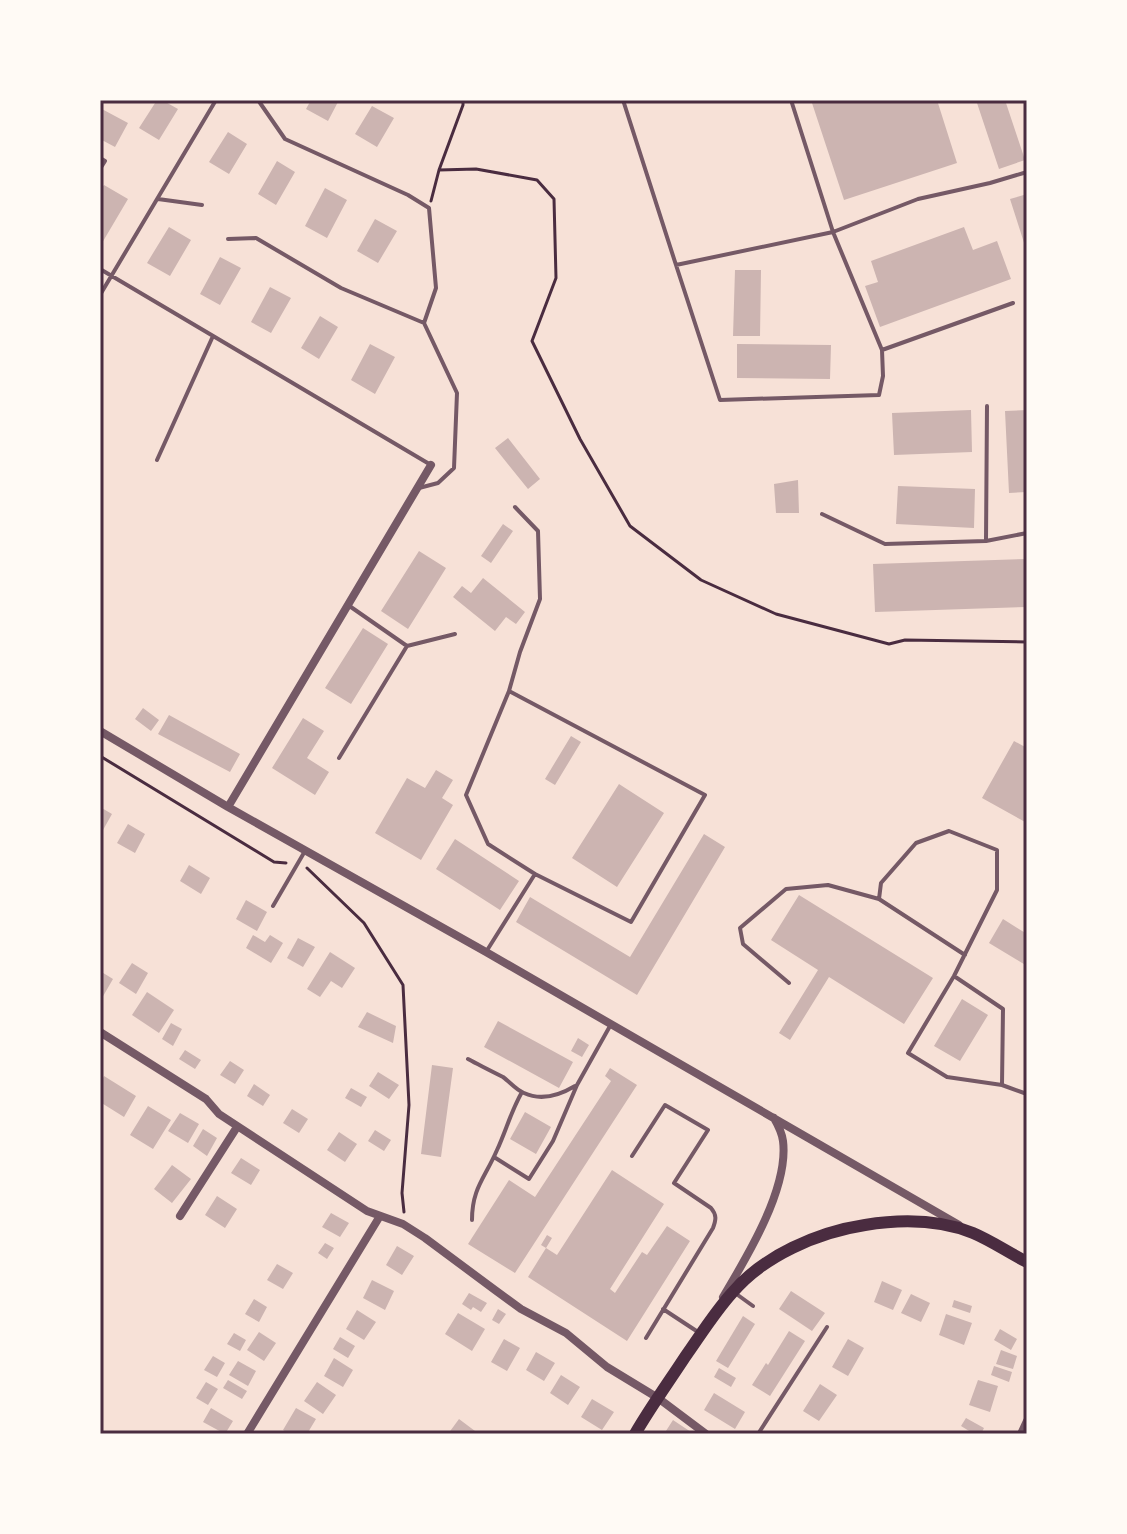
<svg xmlns="http://www.w3.org/2000/svg" width="1127" height="1534" font-family="'Work Sans',sans-serif">
<style>
.building{fill:#ccb4b1}
.lines{fill:none;stroke-linecap:round;stroke-linejoin:round}
.path{stroke:#4a2c40;stroke-width:3}
.service{stroke:#755966;stroke-width:4}
.minor{stroke:#755966;stroke-width:8}
.secondary{stroke:#4a2c40;stroke-width:12}
.neatline{fill:none;stroke:#4a2c40;stroke-width:3}
</style>
<rect width="100%" height="100%" fill="#f7e1d7"/>
<path class="building" d="M157,100H162L178,109L159,140L139,128Z
M311,100H339L328,121L306,109Z
M811,100H937L957,163L844,200Z
M976,100H1005L1025,160L999,169Z
M372,106L394,118L377,147L355,134Z
M100,108L128,123L115,147L100,139Z
M228,132L247,144L229,174L209,162Z
M277,161L295,172L276,205L258,194Z
M104,185L128,199L102,243L100,241V201L103,196L100,194V191Z
M325,188L347,200L327,238L305,226Z
M1027,194V249H1026L1010,199Z
M375,219L397,231L378,263L357,251Z
M169,227L191,240L170,276L147,263Z
M964,227L973,250L997,241L1011,279L880,327L865,286L878,282L871,261Z
M220,257L241,268L220,305L200,294Z
M735,270H761L760,336H733Z
M270,287L291,298L271,333L251,322Z
M320,316L338,327L319,359L301,348Z
M370,344L395,357L375,394L351,380Z
M737,344L831,345L830,379L737,378Z
M971,410L972,452L894,455L892,413Z
M1027,410V492L1009,493L1005,411Z
M508,438L540,479L528,489L495,448Z
M798,480L799,513H776L774,484Z
M898,486L975,489L974,528L896,524Z
M503,524L513,531L491,563L481,556Z
M419,551L446,568L408,629L381,611Z
M1027,559V607L875,612L873,564Z
M483,578L525,612L516,624L506,617L495,631L453,597L462,586L471,593Z
M363,628L388,644L351,704L325,688Z
M143,708L159,720L151,731L135,719Z
M169,715L240,754L230,772L158,734Z
M303,718L324,731L307,758L329,772L315,795L272,768Z
M571,736L581,742L555,785L545,779Z
M1014,741L1027,748V823L982,798Z
M436,770L453,780L442,798L453,805L421,860L375,833L407,778L425,788Z
M619,784L664,813L617,887L572,858Z
M100,807L112,814L103,830L100,829Z
M128,824L145,834L135,853L117,843Z
M704,834L725,847L637,995L516,922L530,897L630,957Z
M455,839L519,881L500,910L436,869Z
M189,865L210,878L201,894L180,881Z
M799,895L933,978L904,1024L829,977L790,1040L779,1033L818,970L771,940Z
M246,900L267,912L257,931L236,919Z
M1003,919L1027,934V966L989,943Z
M253,935L265,942L270,935L283,943L271,963L246,948Z
M298,938L315,947L303,967L287,958Z
M330,952L355,968L342,988L331,981L320,997L307,989Z
M132,963L148,973L136,994L119,983Z
M100,971L113,979L102,998L100,997Z
M147,992L174,1010L159,1033L132,1015Z
M962,999L988,1015L960,1061L934,1046Z
M367,1012L396,1026L393,1043L358,1027Z
M498,1021L573,1062L559,1088L484,1047Z
M171,1023L182,1029L173,1046L162,1039Z
M578,1038L589,1045L582,1057L571,1051Z
M185,1050L201,1060L195,1069L179,1059Z
M230,1061L244,1070L235,1084L220,1075Z
M432,1065L453,1068L441,1157L421,1154Z
M610,1068L637,1085L515,1273L468,1244L509,1180L535,1197L611,1081L605,1076Z
M378,1072L399,1085L389,1099L369,1086Z
M104,1076L136,1096L124,1117L100,1102V1084Z
M254,1084L270,1095L263,1106L247,1096Z
M351,1088L367,1097L361,1107L345,1098Z
M148,1106L171,1120L153,1149L130,1135Z
M292,1109L308,1119L299,1133L283,1123Z
M525,1112L551,1127L536,1154L510,1139Z
M180,1113L199,1124L188,1143L168,1131Z
M203,1129L217,1138L207,1156L193,1146Z
M375,1130L391,1140L384,1151L368,1141Z
M339,1132L357,1144L345,1162L327,1150Z
M241,1158L260,1170L251,1185L231,1173Z
M172,1165L191,1179L172,1203L154,1189Z
M612,1170L664,1204L610,1289L615,1293L642,1252L647,1255L667,1226L690,1241L627,1341L528,1277L546,1248L557,1255Z
M217,1196L237,1209L225,1228L205,1215Z
M331,1213L349,1223L340,1237L322,1227Z
M547,1235L552,1238L546,1248L541,1245Z
M325,1243L334,1248L327,1259L318,1253Z
M397,1246L414,1256L402,1275L386,1265Z
M277,1264L293,1273L283,1289L267,1280Z
M372,1280L394,1291L385,1310L363,1298Z
M882,1281L902,1290L893,1310L874,1302Z
M791,1291L825,1313L812,1331L779,1309Z
M469,1293L487,1303L481,1312L473,1307L471,1310L462,1304Z
M911,1294L930,1303L921,1322L901,1313Z
M254,1299L267,1307L259,1322L245,1314Z
M954,1300L972,1306L970,1313L952,1307Z
M498,1309L506,1314L499,1324L492,1320Z
M357,1310L376,1322L364,1340L346,1329Z
M458,1313L485,1329L472,1351L445,1334Z
M946,1314L972,1323L964,1345L939,1335Z
M743,1316L755,1324L728,1368L716,1361Z
M1000,1329L1017,1339L1011,1350L994,1340Z
M789,1331L805,1341L770,1396L752,1385L766,1363L768,1365Z
M259,1332L276,1343L264,1361L247,1350Z
M234,1333L246,1340L240,1351L227,1344Z
M340,1337L355,1346L348,1358L333,1349Z
M504,1339L520,1348L507,1371L491,1362Z
M848,1339L864,1348L848,1376L832,1367Z
M1001,1350L1017,1356L1013,1369L996,1364Z
M536,1352L555,1363L544,1381L526,1370Z
M213,1356L225,1363L217,1377L204,1370Z
M334,1358L353,1370L343,1387L324,1376Z
M238,1361L256,1371L248,1386L229,1375Z
M994,1366L1012,1372L1009,1382L991,1375Z
M719,1368L736,1378L731,1387L714,1377Z
M561,1375L580,1387L568,1405L550,1393Z
M228,1380L247,1391L242,1399L223,1388Z
M978,1380L998,1386L990,1412L969,1405Z
M206,1382L218,1389L208,1405L196,1398Z
M317,1382L336,1395L323,1414L304,1401Z
M820,1384L837,1395L819,1421L803,1411Z
M714,1393L745,1412L735,1429L704,1410Z
M592,1399L614,1412L602,1430L581,1417Z
M211,1408L233,1421L225,1434L203,1422Z
M296,1408L316,1419L307,1434H289L283,1430Z
M966,1418L984,1428L981,1434H974L961,1426Z
M459,1419L479,1434H448Z
M673,1420L691,1432L690,1434H664Z"/>
<g class="lines">
<path class="path" d="M439,170L476,169L537,180L554,199L556,278L532,341L580,439L630,526L701,580L776,614L889,644L905,640L1027,642
M431,201L439,170L463,105V100
M100,756L274,862L286,863
M307,868L364,923L403,985L409,1105L402,1193L404,1212"/>
<path class="service" d="M258,100L285,139L408,195L429,208L436,288L424,323L457,393L454,468L438,483L419,488
M623,100L676,265L833,232L918,199L990,183L1027,172
M791,100L833,232L882,350L1013,303
M100,158L105,161L100,169
M158,199L202,205
M228,239L256,238L341,288L424,323
M676,265L720,400L879,395L883,376L882,350
M100,269L431,465
M100,295L216,100
M157,460L213,336
M822,514L885,544L986,541L1027,533
M986,541L987,406
M407,646L455,634
M509,691L466,795L488,844L535,874
M339,758L407,646L348,605
M879,899L881,883L916,843L949,831L997,850V890L954,976L908,1053L947,1077L1002,1085L1027,1094
M273,906L305,851
M486,952L535,874L631,922L705,795L509,691L520,652L540,599L538,531L515,507
M954,976L1003,1009L1002,1085
M789,983L743,944L740,928L786,889L828,885L879,899L965,955
M468,1059C479,1065 491,1071 503,1077C510,1082 516,1090 524,1093C541,1101 560,1095 575,1086
M632,1156L665,1105L708,1130L674,1183L711,1208C717,1215 716,1220 713,1228L646,1338
M494,1157L529,1179L553,1141L577,1085L610,1026
M472,1220C472,1188 485,1178 497,1150C506,1131 511,1111 522,1092
M735,1293L753,1306
M663,1309L698,1332
M758,1434L827,1327"/>
<path class="minor" d="M100,731L228,807L486,952L959,1225
M228,807L431,465
M100,1032L206,1099L219,1114L367,1211L403,1224L425,1238L495,1290L521,1309L566,1333L607,1367L658,1398L706,1434
M180,1216L237,1127
M723,1297C747,1257 789,1188 783,1141C782,1132 778,1125 774,1118
M247,1434L380,1216
M1021,1434L1027,1421"/>
<path class="secondary" d="M635,1434C650,1408 668,1383 685,1357C700,1336 714,1313 732,1293C763,1256 818,1232 865,1225C902,1219 938,1219 973,1233C992,1241 1009,1253 1027,1262"/>
</g>
<rect width="1127" height="1534" fill="none" stroke="#fffaf5" stroke-width="204"/>
<rect x="102" y="102" width="923" height="1330" class="neatline"/>
</svg>
